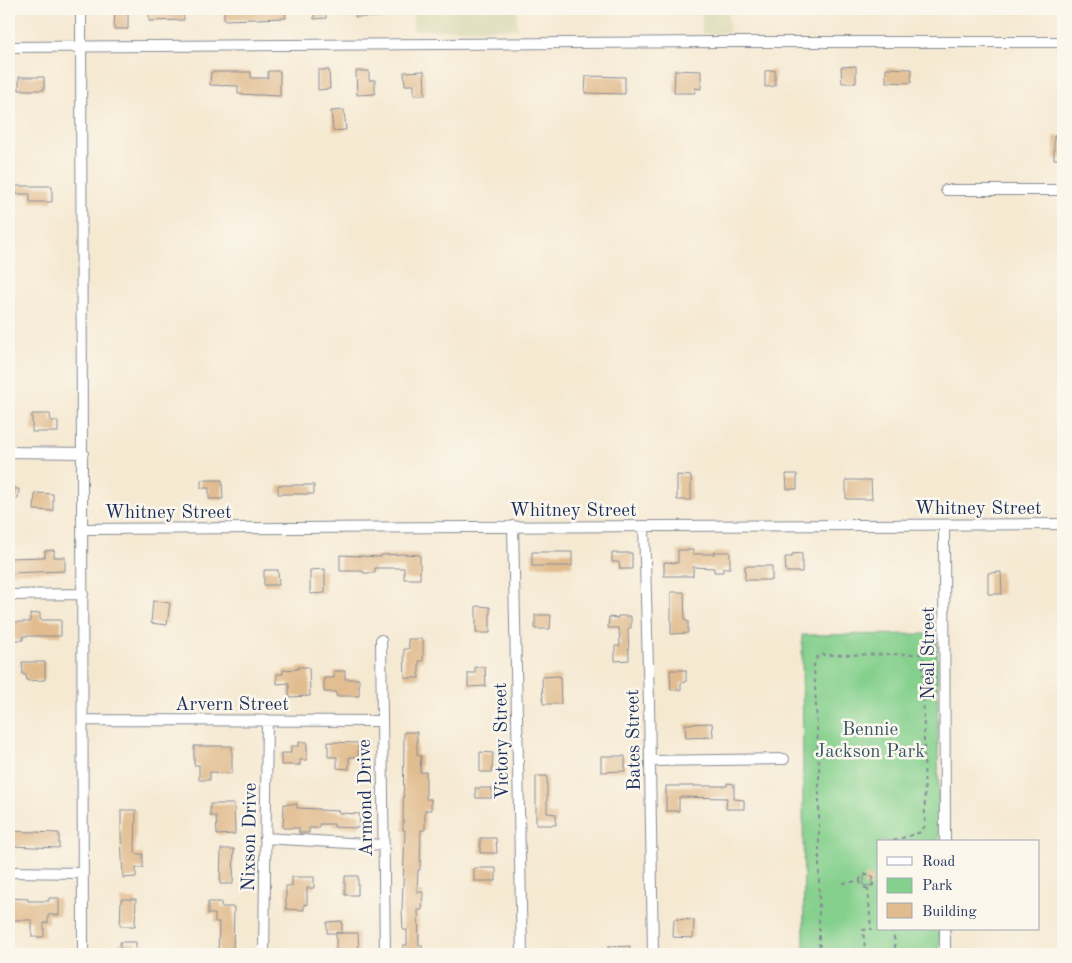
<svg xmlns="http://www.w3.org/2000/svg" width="1072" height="963" font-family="'Old Standard TT',serif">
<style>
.built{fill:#dfddbb}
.green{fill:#85d08d;stroke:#508076}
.building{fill:#e1bc8f}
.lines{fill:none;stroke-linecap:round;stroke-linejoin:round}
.minor-casing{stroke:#888c98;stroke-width:12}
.path{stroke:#888c98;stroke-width:2;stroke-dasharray:4 4;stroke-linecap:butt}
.minor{stroke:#fff;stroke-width:10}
.labels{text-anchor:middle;stroke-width:5;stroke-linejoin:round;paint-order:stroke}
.street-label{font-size:19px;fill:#1b2f5e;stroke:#fbf7ec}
.park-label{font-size:19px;fill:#36576a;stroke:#fbf7ec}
</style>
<rect width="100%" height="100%" fill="#fbf7ec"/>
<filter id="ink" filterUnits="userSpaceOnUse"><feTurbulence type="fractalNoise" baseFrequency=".02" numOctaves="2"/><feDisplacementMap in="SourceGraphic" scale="10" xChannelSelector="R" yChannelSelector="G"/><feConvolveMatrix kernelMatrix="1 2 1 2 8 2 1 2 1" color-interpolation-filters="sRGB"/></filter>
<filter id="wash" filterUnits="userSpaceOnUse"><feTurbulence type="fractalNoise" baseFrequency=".0096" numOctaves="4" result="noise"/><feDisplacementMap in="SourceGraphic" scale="20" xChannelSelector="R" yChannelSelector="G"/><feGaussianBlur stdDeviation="1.12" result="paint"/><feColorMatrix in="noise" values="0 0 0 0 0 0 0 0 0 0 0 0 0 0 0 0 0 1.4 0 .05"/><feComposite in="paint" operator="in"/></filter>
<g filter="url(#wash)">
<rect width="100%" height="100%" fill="#f5e9d2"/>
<path class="built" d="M413,9H517V29L413,30Z
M702,9H728L729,33L702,34Z"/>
<path class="green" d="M937,634L939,842H878V929H939L940,954H804L802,635Z"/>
<g id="blocks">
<path class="building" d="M115,9H128V29H114Z
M149,9H183L184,20L149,21Z
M224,9H285L286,18L224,20Z
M314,9H326V18L314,19Z
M355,9H381V17H355Z
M856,66V83H842L841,67Z
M886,68L912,69L911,83L886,82Z
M318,70H329L330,89L318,90Z
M675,70L701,71V89L695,88V93H674Z
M775,70V86L765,87V71Z
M268,71H280V96L238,94V86L210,85L211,72H251V78H268Z
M356,71H369V80H375V94L357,95Z
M424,71L425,95H414V85H405L404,72Z
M586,76L625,77V94L585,93Z
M19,77H44V90H19Z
M344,110L346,130L333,131L331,111Z
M1054,136H1063V159H1054Z
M9,186H52V202H30V194H9Z
M32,414H50L51,421H58V432H32Z
M786,474H797V489H787Z
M677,475L691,476V500H677Z
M201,480H222L223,499H209V488H201Z
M846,480H871L872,499H846Z
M278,485H314V494H278Z
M9,489H19L18,499H9Z
M35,493L53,494V511L34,510Z
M54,550V557H65V571L9,573V558L45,557V551Z
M678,550H693V554H714V552H730V568H723V572H714V568L693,567V576H664V562L678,563Z
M532,552H572V566H532Z
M612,553H632V569H620L619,562H612Z
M802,553V572H786L785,557H792V554Z
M404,554L420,555V579H404V568H375V573H363V571H340V555L381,557V555Z
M745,566H772V580H745Z
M325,569V593L310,594V570Z
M264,570H278L279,585H264Z
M1001,572L1002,594H988V573Z
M671,592H684L685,621H688V633L671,634Z
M153,601L170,603L167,625L151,623Z
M476,606L490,607V633H476Z
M40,613V620H61V636H23V640H9V622H30V614Z
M535,615H551L550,629H535Z
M618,616H631V628H628L629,660L615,661V646H620L619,628H608L609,617L618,618Z
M408,639H423V661H419V678H405L404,649H409Z
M22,662H45V680L27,681L26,675H23Z
M298,667H309L310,696L289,697V683L277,684V674H283V670L298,669Z
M475,667H485L486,686L468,687V673H475Z
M670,670H686V682L681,683V690H671Z
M334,671H345V679H359V696H336V692H324V678H334Z
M560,676L561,704H543L542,677Z
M712,723L713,737L686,738L685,724Z
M404,732H417V755L421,756L420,772H426V799H431V810H425V830H421L420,870H418L417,892H423L422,910H418L419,945H422V954H403V945H407V930H403L402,910L405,830H403Z
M299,742H307V760H300V765H281V753H291V746H299Z
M328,742L358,743V757H349V769L337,768V757H328Z
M194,746H232V773L210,772V780H199V765H194Z
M480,752L493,753L492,772H480Z
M601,756H625V771L601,772Z
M536,776H547V813L556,814V825H536Z
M727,783L734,784V799L744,800V809H726L727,798L679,797V811H666V786H727Z
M475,788H492V798H476Z
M210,804H234L235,834L217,835L216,816H210Z
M284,804H297V808L319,809V810L339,811V813L360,814L359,828L334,827V824H319V828H309V833H299V828H283Z
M121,810H136L135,850L136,854H143V868H136V877L123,878L121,837Z
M9,831L59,833V848L9,846Z
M480,838H496L497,853H480Z
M221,849H234L233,884H220Z
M474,868H496V881H474Z
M865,875L873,877L871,886L863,885Z
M345,876H358V895H345Z
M292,877H314V888H307V905L304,904V910L286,909V886H292Z
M9,898L28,899V901H49V898H59V915H48V923H44V937H32V920H9Z
M121,899H136L135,926H120Z
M208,902H221V907H234L233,954H218L219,922H215V914H208Z
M674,919L694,920L693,938L673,937Z
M342,921V933H327V922Z
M336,933H358L359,954H336Z
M120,942H136V954H120Z
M630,946V954H608V947Z"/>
</g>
</g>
<g filter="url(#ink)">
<use href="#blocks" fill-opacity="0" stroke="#888c98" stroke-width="1"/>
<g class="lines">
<defs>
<path id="minor" d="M81,9L83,954
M9,47L718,42H1063
M946,190H1063
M9,452L83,453
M944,525L945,842
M513,526L522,954
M644,526L649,702L653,954
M83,529L1063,524
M9,595L83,594
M381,640L385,954
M83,720L381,721
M650,761L784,759
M265,838L383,845
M9,872L83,873
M945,929V954
M264,954L267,720"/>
</defs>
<use href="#minor" class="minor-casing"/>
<path class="path" d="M860 881a7 7 0 1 1 14 0a7 7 0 1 1-14 0Z
M843,883L860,881
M868,888L871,930
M891,929L895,941V954
M824,954L819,944V769L814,665L817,657L821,655L920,654L923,656L925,826L921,832L890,842
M863,954L865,949L863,930L871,929"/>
<use href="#minor" class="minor"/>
</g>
</g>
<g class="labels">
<g class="street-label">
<text x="978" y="514">Whitney Street</text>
<text x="573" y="516">Whitney Street</text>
<text x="168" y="518">Whitney Street</text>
<text transform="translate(927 653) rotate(-90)" y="7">Neal Street</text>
<text x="232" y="710">Arvern Street</text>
<text transform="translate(632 740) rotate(-91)" y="7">Bates Street</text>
<text transform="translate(500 741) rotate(-91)" y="7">Victory Street</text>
<text transform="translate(364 798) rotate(-91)" y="7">Armond Drive</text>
<text transform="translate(248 837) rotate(-89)" y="7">Nixson Drive</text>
</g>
<g class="park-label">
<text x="870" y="735">Bennie<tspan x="870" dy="22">Jackson Park</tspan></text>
</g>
</g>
<rect width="1072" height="963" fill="none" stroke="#fbf7ec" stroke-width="30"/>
<rect x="877" y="840" width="162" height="90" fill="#fbf7ec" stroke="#a1a7b3"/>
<rect x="887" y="857" width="25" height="8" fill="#ffffff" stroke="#a1a7b3"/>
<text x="922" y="866" font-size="15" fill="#1b2f5e">Road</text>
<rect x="887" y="878" width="25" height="15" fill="#85d08d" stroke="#a1a7b3"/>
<text x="922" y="890" font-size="15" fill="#1b2f5e">Park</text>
<rect x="887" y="903" width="25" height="15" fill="#e1bc8f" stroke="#a1a7b3"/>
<text x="922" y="916" font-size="15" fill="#1b2f5e">Building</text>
</svg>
